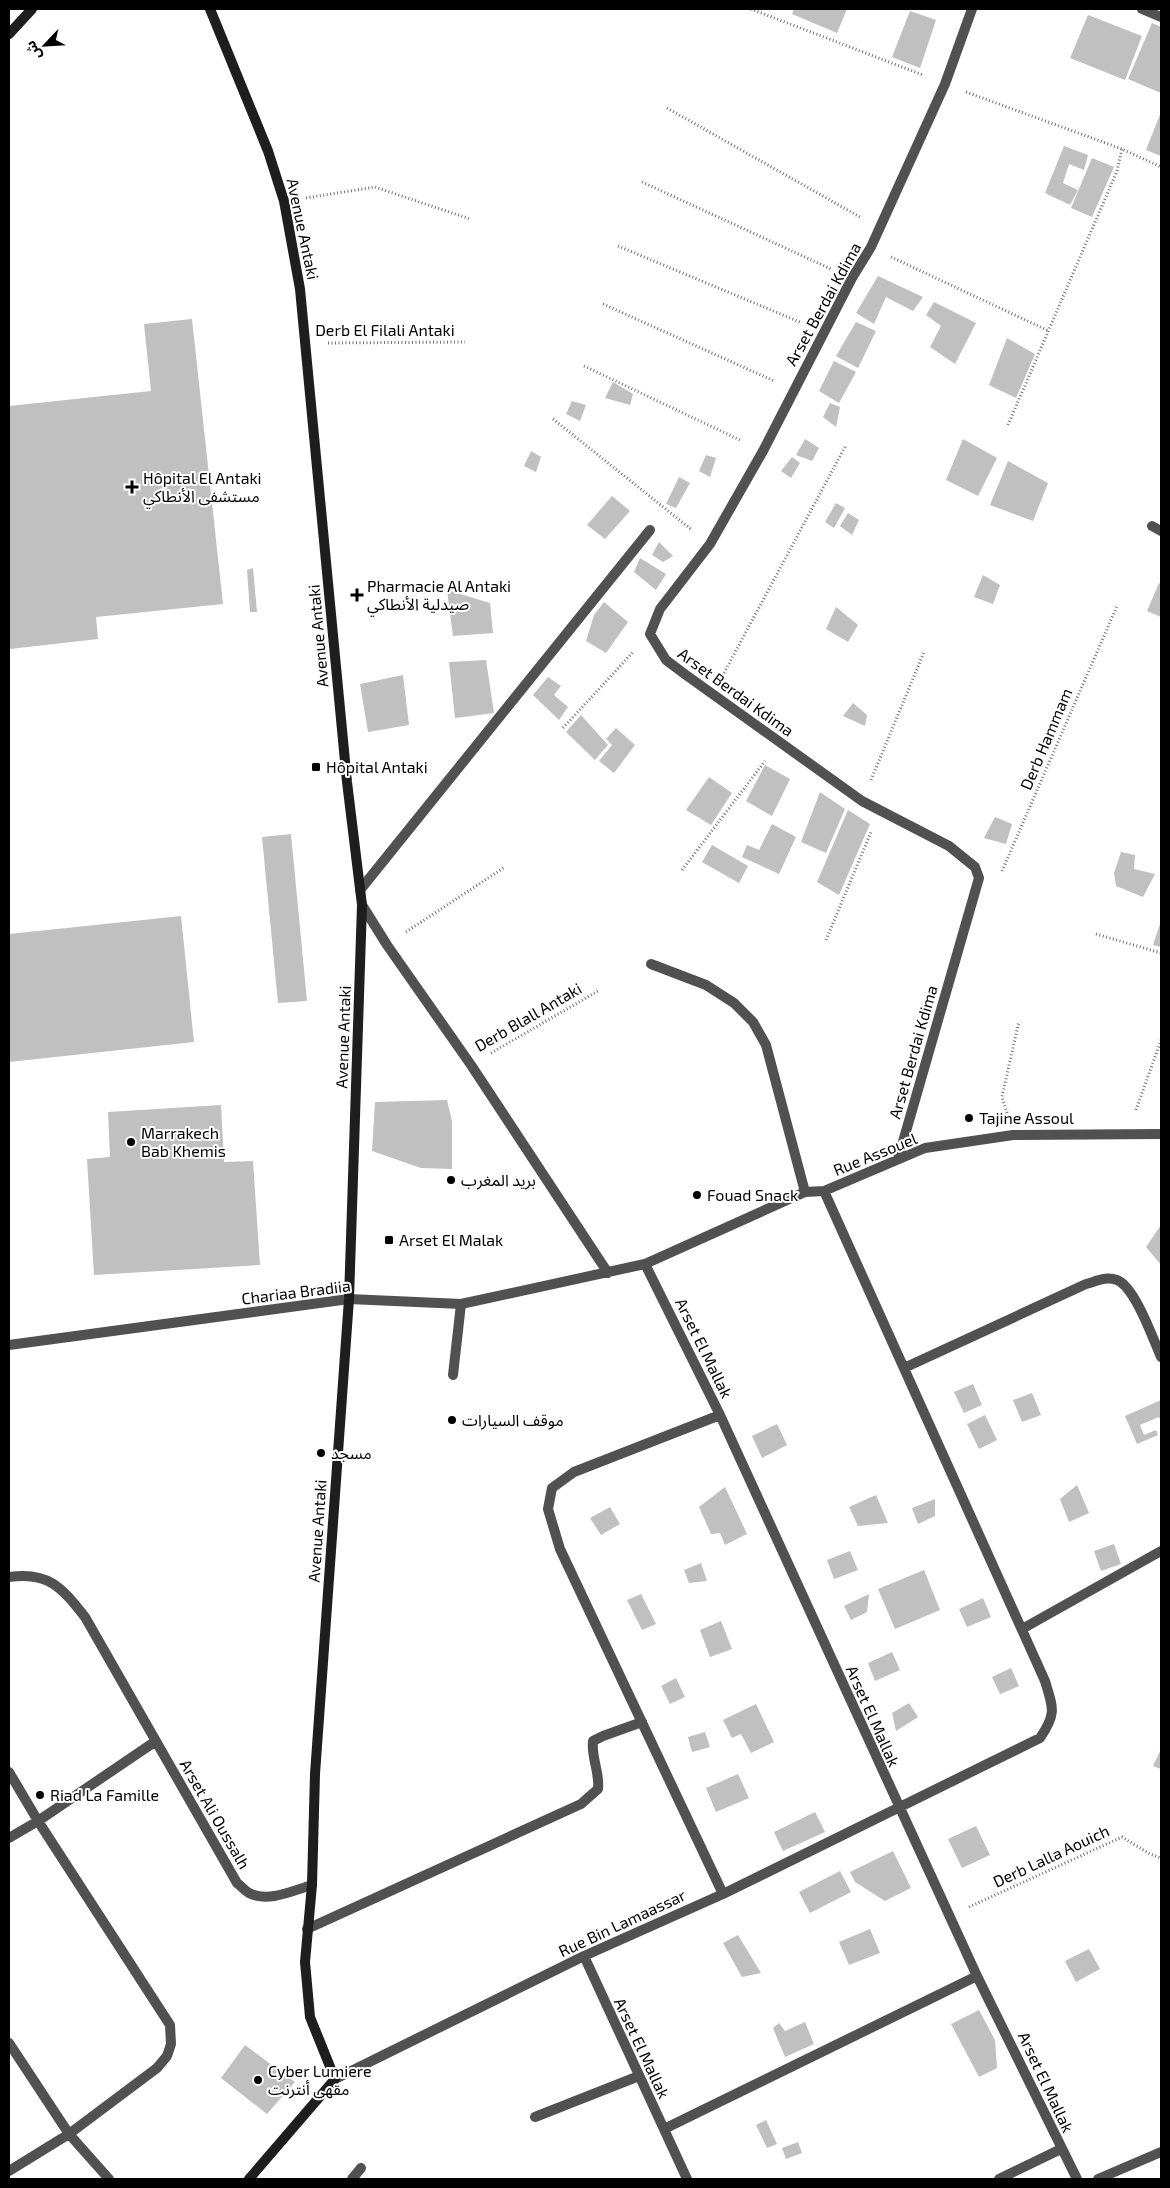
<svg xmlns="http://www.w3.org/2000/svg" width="1170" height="2188" font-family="'Exo 2','Noto Sans Arabic',sans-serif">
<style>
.building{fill:#c0c0c0}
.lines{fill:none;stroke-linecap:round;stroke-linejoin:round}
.path{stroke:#737373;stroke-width:3;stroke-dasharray:1 2.5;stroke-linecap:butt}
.lane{stroke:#515151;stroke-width:10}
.street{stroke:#515151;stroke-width:10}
.secondary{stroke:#1e1e1e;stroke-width:10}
.poi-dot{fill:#000;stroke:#fff;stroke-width:2}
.labels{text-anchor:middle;stroke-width:4;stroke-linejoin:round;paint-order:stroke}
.street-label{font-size:16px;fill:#000;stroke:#fff}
.poi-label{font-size:16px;fill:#000;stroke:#fff;text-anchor:start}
</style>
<rect width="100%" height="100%" fill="#fff"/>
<path class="building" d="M794,9H847L837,33L792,14Z
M910,11L936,20L920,68L892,57Z
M1088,15L1142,36L1125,80L1070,58Z
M1152,23L1161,27V93L1128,79Z
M1161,112V156L1146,150Z
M1064,146L1088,155L1084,170L1069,164L1063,183L1078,190L1070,205L1045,193Z
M1092,158L1114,167L1092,217L1071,208Z
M878,276L923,297L913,311L886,297L874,324L856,313Z
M934,302L976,323L955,364L930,347L941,326L926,315Z
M192,319L223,604L96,617L98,639L10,649L9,406L151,391L144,324Z
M856,322L876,331L858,368L836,356Z
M1007,338L1035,354L1016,398L989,385Z
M834,361L856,372L839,403L819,391Z
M613,382L633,394L630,405L605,398Z
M572,401L586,405L580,421L566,414Z
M830,403L840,407L836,427L823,417Z
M805,439L819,448L812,461L796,455Z
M963,439L997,458L978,496L946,480Z
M531,451L541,457L536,472L524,466Z
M706,455L716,458L710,477L699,471Z
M792,457L800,463L791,478L781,471Z
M1008,461L1048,483L1033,521L990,505Z
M679,477L690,483L676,508L666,504Z
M612,496L630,511L605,539L587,525Z
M836,503L845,508L834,528L825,522Z
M848,513L859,520L852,535L840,526Z
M659,542L673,556L663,562L652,555Z
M640,558L666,574L656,590L634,572Z
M253,568L257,612H250L247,570Z
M983,575L1000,585L993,604L974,597Z
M1159,583L1161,585V617L1147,611Z
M447,590L490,603L493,633L453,636Z
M604,602L628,622L606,653L586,641L594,615Z
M836,607L858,625L848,642L826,629Z
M486,660L494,713L455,718L449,662Z
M403,675L409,725L368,732L360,684Z
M548,677L561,686L554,695L568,707L559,720L533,695Z
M853,703L867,715L865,726L843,716Z
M581,715L608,745L595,760L566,732Z
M616,728L635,745L614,773L599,761L612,745L606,739Z
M765,765L790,779L772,816L746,801Z
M709,777L732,793L711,825L686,810Z
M820,792L845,809L826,853L801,842Z
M848,810L870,824L839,895L817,882Z
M995,817L1012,824L1006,844L984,838Z
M772,824L796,837L779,874L742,857L747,845L759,850Z
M291,834L307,1001L278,1003L262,837Z
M712,845L748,866L739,883L702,862Z
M1121,852L1135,855L1134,869L1155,874L1143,897L1116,886L1114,873Z
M181,916L194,1042L9,1062V934Z
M1161,921V947L1153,945Z
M447,1100L452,1121V1169L421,1168L372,1151L375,1102Z
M221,1105L224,1162L253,1161L260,1265L94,1275L87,1159L110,1157L108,1112Z
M1161,1225V1265L1146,1247Z
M973,1384L982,1405L964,1413L954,1392Z
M1032,1393L1041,1415L1022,1422L1013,1400Z
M1161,1400V1422L1159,1417L1140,1425L1144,1435L1156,1430L1158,1435L1137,1444L1125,1416Z
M985,1415L997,1440L979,1449L967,1424Z
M777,1424L787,1445L762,1458L752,1436Z
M1077,1485L1089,1513L1069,1522L1060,1499Z
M725,1487L747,1534L725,1545L720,1533L711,1534L699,1507Z
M876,1495L888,1523L858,1526L849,1507Z
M935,1499V1516L918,1524L912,1508Z
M610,1507L620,1524L601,1535L590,1518Z
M1114,1544L1121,1564L1101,1571L1094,1551Z
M850,1551L858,1570L834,1579L827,1560Z
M701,1563L707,1581L689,1583L684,1570Z
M924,1570L940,1610L895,1629L878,1589Z
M641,1594L656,1624L642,1630L627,1600Z
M869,1594L867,1612L851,1620L844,1606Z
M983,1598L991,1617L967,1627L959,1609Z
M721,1621L732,1649L710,1657L700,1630Z
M892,1652L900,1670L875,1681L868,1663Z
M1011,1668L1019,1686L1000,1694L992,1677Z
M676,1678L685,1697L670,1704L661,1686Z
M909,1703L918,1717L896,1731L892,1713Z
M756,1704L774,1742L751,1753L741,1734L732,1738L723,1720Z
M705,1732L710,1747L692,1752L688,1737Z
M1161,1749V1769L1153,1766Z
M738,1774L749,1798L716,1812L706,1788Z
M815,1812L825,1832L783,1851L774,1832Z
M976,1826L990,1855L962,1868L948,1839Z
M893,1851L911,1888L885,1901L855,1882L850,1872Z
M840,1871L851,1892L810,1913L799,1892Z
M870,1929L880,1953L849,1965L839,1942Z
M738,1935L761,1973L742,1977L723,1943Z
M1089,1949L1100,1969L1076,1982L1065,1961Z
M979,2010L995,2040L997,2068L979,2077L951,2024Z
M805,2022L814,2044L785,2057L773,2028L779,2023L785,2031Z
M245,2045L295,2082L267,2114L221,2078Z
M766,2120L777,2144L767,2148L756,2125Z
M798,2142L802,2153L786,2159L782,2148Z"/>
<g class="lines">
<path class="path" d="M751,9L923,75
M966,92L1122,149L1161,167
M667,108L860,217
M642,182L831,269
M306,198L375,187L470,219
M618,246L802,323
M891,257L1049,331
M603,304L774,381
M328,343L465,342
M584,366L742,441
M553,419L692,530
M1008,425L1117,171L1122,149
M724,673L846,445
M563,728L634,651
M871,780L924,652
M682,870L765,761
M1002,871L1117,606
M406,932L505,867
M1096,934L1161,953
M826,940L871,832
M491,1053L598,991
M1136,1110L1161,1040
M1007,1113L1002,1097L1019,1021
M969,1907L1122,1837L1150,1854L1161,1858"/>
<path class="lane" d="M1152,526L1161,531
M651,964L706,985L734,1003L753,1022L766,1045L805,1192
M453,1375L461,1304
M307,1929L581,1804L598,1789C600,1772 591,1758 593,1741L603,1736L642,1722
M535,2117L639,2076
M352,2179L361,2168"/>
<path class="street" d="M1142,9L1161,17
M360,890L650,530
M362,905L387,945L471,1065L608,1273
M898,1159L979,878L975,867L949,846L862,801L686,675L666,660L650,634L660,609L710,544L763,451L852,278L871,247L945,84L972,9
M645,1264L720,1415L977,1976L1077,2179
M9,1345L349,1299L461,1304L645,1264L805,1192L824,1191L925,1148L1013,1135L1161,1134
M904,1368L1086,1284C1097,1281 1106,1276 1117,1280C1135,1287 1153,1339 1161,1357
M720,1415L574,1472L552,1488L548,1509L560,1549L723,1894
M9,1577C49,1571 62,1588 85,1617L237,1883C241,1886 245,1891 249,1893C269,1903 294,1890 312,1885
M1022,1629L1161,1551
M9,1772L38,1821L170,2025L171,2044L167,2056L157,2068L69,2134L9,2171
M9,1838L38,1821L156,1741
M584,1956L687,2179
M9,2043L69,2134L109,2179
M335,2079L584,1956L723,1894L1040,1738C1057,1713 1053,1708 1045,1681L824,1191
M664,2129L977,1976
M999,2179L1061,2149
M1098,2179L1161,2152"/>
<path class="secondary" d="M210,9L268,151L284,201L300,289L347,782L362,905L349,1299L315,1774L312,1885L305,1962L310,2017L335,2079L249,2179
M9,34L32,9"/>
</g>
<g class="poi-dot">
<path d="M129.5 479.5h5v5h5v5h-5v5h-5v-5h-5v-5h5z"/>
<path d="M354.5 587.5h5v5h5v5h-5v5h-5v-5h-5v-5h5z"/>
<rect x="311" y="762" width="10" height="10" rx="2.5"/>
<circle cx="969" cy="1118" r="5"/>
<circle cx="131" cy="1142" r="5"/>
<circle cx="451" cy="1180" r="5"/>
<circle cx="697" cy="1195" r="5"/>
<rect x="384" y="1235" width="10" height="10" rx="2.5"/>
<circle cx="452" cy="1420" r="5"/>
<circle cx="321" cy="1453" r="5"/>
<circle cx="40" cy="1795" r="5"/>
<circle cx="258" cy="2080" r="5"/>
</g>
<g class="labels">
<g class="street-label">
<text transform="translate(303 229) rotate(78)" y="6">Avenue Antaki</text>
<text transform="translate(823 304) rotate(-61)" y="6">Arset Berdai Kdima</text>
<text x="385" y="336">Derb El Filali Antaki</text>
<text transform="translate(318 636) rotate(-95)" y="6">Avenue Antaki</text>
<text transform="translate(736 692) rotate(36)" y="6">Arset Berdai Kdima</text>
<text transform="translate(1046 739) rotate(-67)" y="6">Derb Hammam</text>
<text transform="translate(528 1017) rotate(-30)" y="6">Derb Blall Antaki</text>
<text transform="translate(343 1037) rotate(-88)" y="6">Avenue Antaki</text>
<text transform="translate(913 1052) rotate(-74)" y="6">Arset Berdai Kdima</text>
<text transform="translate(875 1154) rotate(-22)" y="6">Rue Assouel</text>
<text transform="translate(296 1292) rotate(-7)" y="6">Chariaa Bradiia</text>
<text transform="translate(704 1348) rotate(64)" y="6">Arset El Mallak</text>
<text transform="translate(317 1531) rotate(-86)" y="6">Avenue Antaki</text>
<text transform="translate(873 1716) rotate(66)" y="6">Arset El Mallak</text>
<text transform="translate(215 1814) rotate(60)" y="6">Arset Ali Oussalh</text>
<text transform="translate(1051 1856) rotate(-25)" y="6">Derb Lalla Aouich</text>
<text transform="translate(622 1923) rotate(-25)" y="6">Rue Bin Lamaassar</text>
<text transform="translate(642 2048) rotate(65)" y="6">Arset El Mallak</text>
<text transform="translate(1046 2082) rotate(65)" y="6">Arset El Mallak</text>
</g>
<g class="poi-label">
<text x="143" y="484">Hôpital El Antaki<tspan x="143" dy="18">مستشفى الأنطاكي</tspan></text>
<text x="367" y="592">Pharmacie Al Antaki<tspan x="367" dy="18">صيدلية الأنطاكي</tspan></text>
<text x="326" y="773">Hôpital Antaki</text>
<text x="979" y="1124">Tajine Assoul</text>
<text x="141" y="1139">Marrakech<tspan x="141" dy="18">Bab Khemis</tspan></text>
<text x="461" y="1186">بريد المغرب</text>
<text x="707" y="1201">Fouad Snack</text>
<text x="399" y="1246">Arset El Malak</text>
<text x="462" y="1426">موقف السيارات</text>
<text x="331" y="1459">مسجد</text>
<text x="50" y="1801">Riad La Famille</text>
<text x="268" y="2077">Cyber Lumiere<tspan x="268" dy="18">مقهى أنترنت</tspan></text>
</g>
</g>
<rect width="1170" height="2188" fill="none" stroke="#000000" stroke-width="20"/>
<g transform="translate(45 45) rotate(245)" stroke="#ffffff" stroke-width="4" paint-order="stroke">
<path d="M0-4L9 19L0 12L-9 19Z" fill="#000000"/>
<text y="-8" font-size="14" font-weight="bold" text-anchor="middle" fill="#000000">ش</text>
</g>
</svg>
